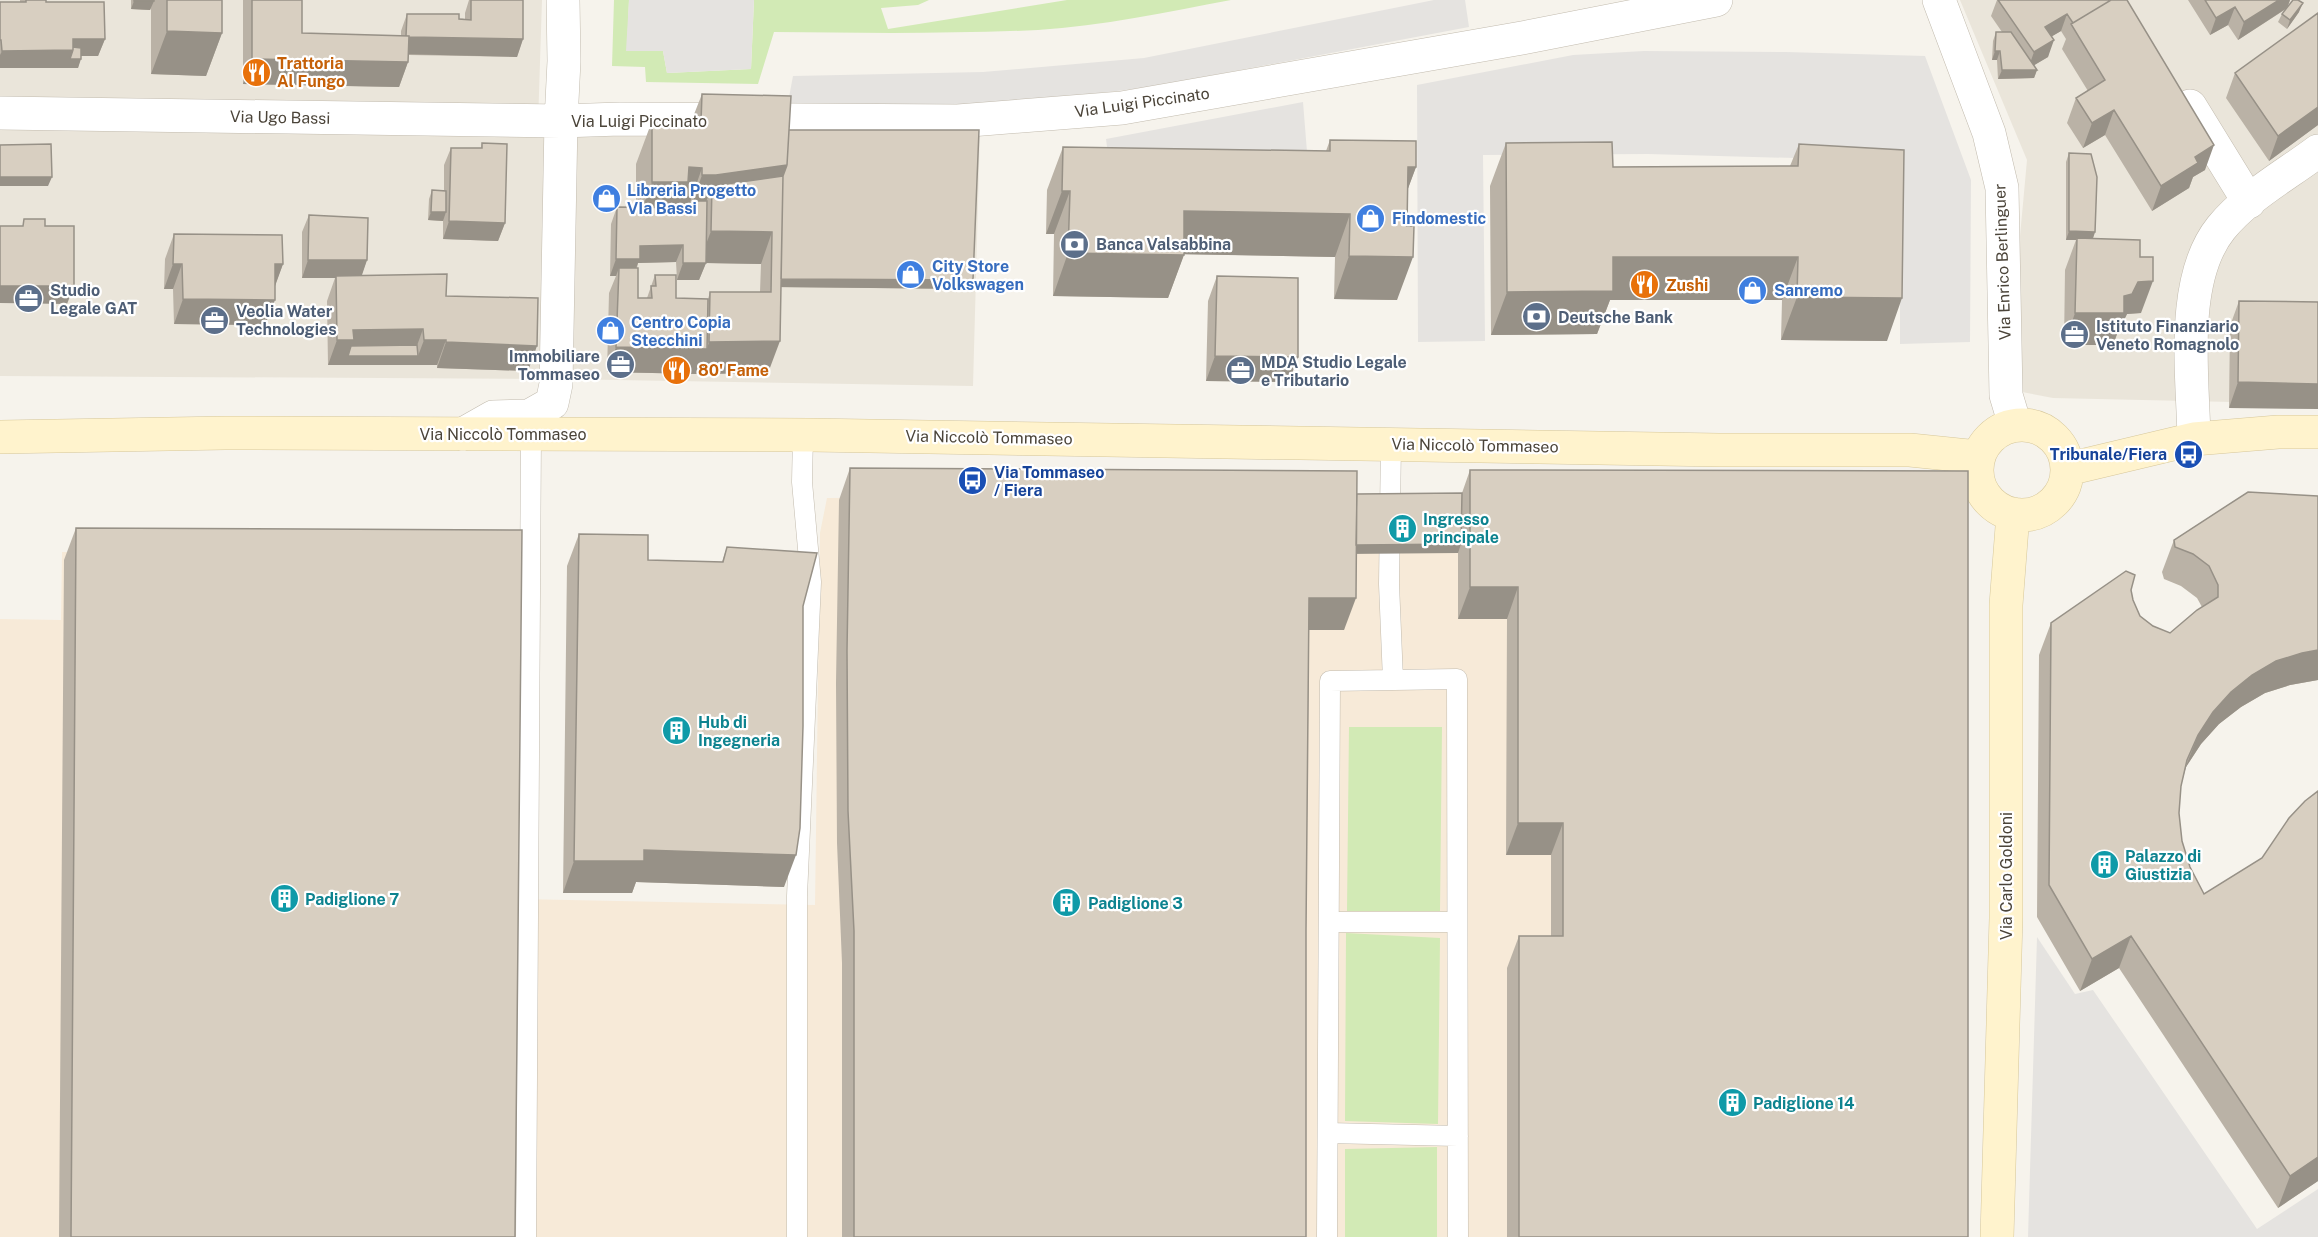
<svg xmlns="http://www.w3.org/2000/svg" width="2318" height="1237" font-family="'Public Sans',sans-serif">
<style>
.residential{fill:#eae5da}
.commercial{fill:#f7ead8}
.green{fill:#d2eab5}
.parking{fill:#e5e3e0}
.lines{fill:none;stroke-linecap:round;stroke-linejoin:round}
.lane-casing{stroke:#c2bbae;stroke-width:21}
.street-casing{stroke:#c2bbae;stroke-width:34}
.secondary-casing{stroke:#d6c79b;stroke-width:34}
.lane{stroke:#fff;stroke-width:20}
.street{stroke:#fff;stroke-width:33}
.secondary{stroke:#fff3cd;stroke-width:33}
.wall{fill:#bab2a6;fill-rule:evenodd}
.shaded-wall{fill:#979187}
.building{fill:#d8cfc1;stroke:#979187;stroke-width:1.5}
.labels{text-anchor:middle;stroke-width:4.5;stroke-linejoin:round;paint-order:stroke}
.food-label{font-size:16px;font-weight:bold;fill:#c56008;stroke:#fff;text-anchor:start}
.street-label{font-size:16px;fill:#4b4439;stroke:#fff}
.shop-label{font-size:16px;font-weight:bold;fill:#366cbe;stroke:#fff;text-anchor:start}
.service-label{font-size:16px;font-weight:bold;fill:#4e5e75;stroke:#fff;text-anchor:start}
.transit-label{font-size:16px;font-weight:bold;fill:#164399;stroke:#fff;text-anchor:end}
.culture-label{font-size:16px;font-weight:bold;fill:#0d838f;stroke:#fff;text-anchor:start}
</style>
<rect width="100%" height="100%" fill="#f6f3ec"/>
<path class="residential" d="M0,0H542L538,124L980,131L973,386L557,379L0,376Z
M1960,0H2318V404L2053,398L2006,389L2027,160Z"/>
<path class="commercial" d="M1392,494L1839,501L1964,1237H0V619L61,620L62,552L484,549L519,570L520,899L815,905L820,533L827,498Z"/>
<path class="green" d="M614,0H629L627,51H663L667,73L751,69L754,0H929L918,5L881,8L888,29L1067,0H1231C1167,12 1102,26 1038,30C950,34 862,33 774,32L758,84L646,82L645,67L612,66Z
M1349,727H1442L1440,911H1347Z
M1346,933L1440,938L1438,1124L1345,1121Z
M1437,1147V1237H1345V1149Z"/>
<path class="parking" d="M629,0H754L751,69L667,73L663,51H626Z
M1434,0H1465L1469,27L1150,87L982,107L787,108L793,76L983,72L1144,58Z
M1644,51L1786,52L1925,56L1971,180L1970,342L1900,344V161L1648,154L1483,155L1485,341L1418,342L1417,85L1573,55Z
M1303,102L1310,189L1112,186L1106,139Z
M2037,937L2075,994L2093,990L2257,1229L2318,1189V1237H2028Z"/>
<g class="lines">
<defs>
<path id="lane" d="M1391,443L1389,584L1393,680
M1329,922H1457
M1328,1133L1458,1136
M526,1237L531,434
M797,1237V896L811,582L802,482L803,435
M1327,1237L1330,681L1457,679L1458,1237"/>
<path id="street" d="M1939,0L1989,133L2002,188L2006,395L2015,425
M2190,106L2249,202
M0,113L561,121L620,119L958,121L1122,108L1522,38L1716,0
M463,434L493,417L529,416L552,403L556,384L561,121L564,61L563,0
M2194,439C2193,377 2179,280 2221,228C2246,197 2286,175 2318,151"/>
<path id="secondary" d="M1977 470a45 45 0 1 1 90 0a45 45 0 1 1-90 0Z
M0,437L225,433L810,435L1719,450H1910L1978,457
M2068,469L2194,439L2278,432H2318
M1997,1237L2006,918V605L2013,514"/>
</defs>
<use href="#lane" class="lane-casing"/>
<use href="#street" class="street-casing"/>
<use href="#secondary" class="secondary-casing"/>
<use href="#lane" class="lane"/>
<use href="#street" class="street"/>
<use href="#secondary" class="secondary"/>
</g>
<path class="wall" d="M20,0H46V2L105,39L98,56H81L78,68H0V2H20Z
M131,0H222V33L206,76L151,74V8L150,10L131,9Z
M243,0H302V33L401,36V31L407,14L465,19V13L469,0H523V39L517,57L409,55L408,62L399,87L243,84Z
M1997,0H2127L2205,170L2193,177L2189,188L2152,211L2105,135L2083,148L2067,123L2076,98L2088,91L2062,49L2066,39L2061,31L2052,36L2048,57L2034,65L2037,70L2034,78L1998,79L1997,60H1992L1993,41L1996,32H2002L1991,16Z
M2188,0H2290L2288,6L2299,12L2287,29L2278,22L2282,14L2286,9L2238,40L2228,25L2210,35Z
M2235,73L2318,125L2269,161L2226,98Z
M702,94L789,130L973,280L970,289L781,287L768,373L698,374L607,372L609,293L616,276H610L611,224L617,207H636V164L652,121L691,122ZM676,262L677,280H699L706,263L761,264L760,292H710L708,299L676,298L655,275L647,298H638L637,268L638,263Z
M1330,140L1416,167L1407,191L1397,300L1334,299L1335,257L1184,254L1168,298L1053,296L1054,234H1046L1047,190L1063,147L1326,151Z
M482,143L505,223L498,241L443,239V220V221L428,220L429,199L432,190L444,191V165L451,148H481Z
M1506,143L1613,167L1790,166L1799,144L1887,341L1781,340L1782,300H1610L1597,334L1491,335L1490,186Z
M2069,153L2095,232L2093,238L2141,313L2127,314L2121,326H2120L2113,345H2064L2065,270L2076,240H2066V162Z
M309,215L367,260L361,276L446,296L528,371L437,368V365H328L327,301L335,278H302V232Z
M174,234L283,264L275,285L265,325L174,324L173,289H164L165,259Z
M1217,276L1289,382L1206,381L1208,301Z
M2239,301L2318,302L2229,408L2230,326Z
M850,468L1357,494L1462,493L1470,470L1968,1237H1507V968L1519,936H1551V855H1506L1507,619H1458V552V553H1356L1344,630H1309L1306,930V1237H842V963L837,843L836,683L839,500Z
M2248,492L2318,680L2290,685L2265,693L2241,707L2219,724L2201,744L2186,767L2181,786L2179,813L2182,841L2190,867L2204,894L2262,858L2318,791V1181L2278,1208L2119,968L2080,991L2037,917L2039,655L2051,623L2131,590L2133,600L2140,616L2153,626L2170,633L2202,607L2197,598L2181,586L2164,579L2162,572L2174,540Z
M76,528L515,1237H59L64,560Z
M579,534L648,560L722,562L727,547L803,606L784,887L636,882L632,893H563L567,566Z"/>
<path class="shaded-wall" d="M2279,0H2290L2287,8L2238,40L2244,22Z
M134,1H154L150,10L131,9Z
M2303,3L2299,12L2287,29L2290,20Z
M2235,7L2228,25L2210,35L2216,18Z
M2067,14L2061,31L2039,44L2045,27Z
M167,31L222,33L206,76L151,74Z
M406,37L523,39L517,57L400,54Z
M73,39H105L98,56H71L81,59L78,68H0V55L2,51Z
M2054,40L2048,57L2028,69L2034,52Z
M1995,51H2000L1997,60H1992Z
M252,59L408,62L399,87L243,84Z
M2002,70H2037L2034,78L1998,79Z
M2318,107V125L2269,161L2278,136Z
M2114,110L2105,135L2083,148L2092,123Z
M2214,145L2205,170L2193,177L2189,188L2152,211L2161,186L2195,157Z
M787,165L771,208L712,186L700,218L693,201L687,218L702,175Z
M689,167L702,168L687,211L636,225L652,182Z
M1408,167H1416L1400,210Z
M0,177H52L48,186H0Z
M1062,191H1070L1054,234H1046Z
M1184,211L1350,214L1335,257L1168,254Z
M431,212H446L443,221L428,220Z
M449,221L505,223L498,241L443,239Z
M711,231L772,232L761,264L706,263L699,280H677L683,263H699Z
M2069,231L2095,232L2092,241L2077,238L2076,240H2066Z
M683,245L676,262L638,263L633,277L619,268L616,276H610L616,259L640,246Z
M1068,253L1184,255L1168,298L1053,296Z
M1349,256L1413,257L1397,300L1334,299Z
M1613,257H1798L1782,300H1610L1597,334L1491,335L1507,292Z
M308,260H367L361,278H302Z
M173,264H182L173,289H164Z
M275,264H283L274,289Z
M772,278L973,280L970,289L771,287Z
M2153,281L2141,313L2127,314L2121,326H2120L2113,345H2064L2075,313L2124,296L2138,282Z
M0,286H74L67,304L0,303Z
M1797,297L1902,298L1887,341L1781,340Z
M183,299L275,300L265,325L174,324Z
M423,329L414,354L418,356L424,340H446L437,365H328L337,340L353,330Z
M780,341L768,373L698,374L607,372L616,347L707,349L709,342Z
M446,342L537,346L528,371L437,368Z
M1215,356L1298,357L1289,382L1206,381Z
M2238,382L2318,384V409L2229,408Z
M1461,544L1458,553L1345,554L1348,545Z
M1470,587H1518L1507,619H1458Z
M1309,598H1356L1344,630H1298Z
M2318,650V680L2290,685L2265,693L2241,707L2219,724L2201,744L2186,767L2176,792L2198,735L2213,712L2231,692L2252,675L2276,661L2302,653Z
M1518,823H1563L1551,855H1506Z
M644,850L796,855L784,887L636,882L632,893H563L574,861Z
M2131,936L2119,968L2080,991L2092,959Z
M2318,1157V1181L2278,1208L2290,1176Z"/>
<path class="building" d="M26,0H46V2H104L105,39H73V50L2,51L1,40H0V2H26Z
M134,0H154V1H134Z
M167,0H222V33L167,31Z
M252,0H302V33L409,36L408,62L252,59Z
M471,0H523V39L409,37V36H406L407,14H459V19L471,20Z
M1998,0H2111L2073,23L2067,14L2045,27L2054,40L2034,52Z
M2111,0H2127L2214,145L2195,157L2198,163L2161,186L2114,110L2092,123L2076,98L2105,80L2071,24Z
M2205,0H2279L2244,22L2235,7L2216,18Z
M2293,0H2298L2303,3L2290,20L2282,14Z
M2318,13V107L2278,136L2235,73Z
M1996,32H2011L2037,70H2002L2000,51H1995Z
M73,47L81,48V59H70L73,50Z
M702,94L791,96L787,165L716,175H702V168L689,167L688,182H652V121L701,122Z
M789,130H979L973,280L781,279L783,176L787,165Z
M1330,140L1416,141V167H1408L1407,226H1414L1413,257L1349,256L1350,214L1184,211V255L1068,253L1070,191H1062L1063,147L1330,151Z
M1612,142L1613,167L1798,166L1799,144L1904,150L1902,298L1797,297L1798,257H1613V291L1507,292L1506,143Z
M482,143L507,144L505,223L449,221L451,148H482Z
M51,144L52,177H0V145Z
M2069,153L2091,154L2097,177L2095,232L2069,231Z
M783,176L780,341L709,342L710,292H771L772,232L711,231L712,186Z
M432,190L446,191V212H431Z
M693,201H707L706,263H683V245L640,246V259H616L617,207L692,208Z
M309,215L368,218L367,260H308Z
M24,219H45V226H74V286H0V226H23Z
M174,234L282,235L283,264H275V300L183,299L182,264H173Z
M2077,238L2140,240V257H2153V281L2138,282L2132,294L2124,296V313H2075Z
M619,268H638V298H652L651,286H656L655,275H676V298L708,299L707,349L616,347Z
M447,274L446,296L538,298L537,346L446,342V340H424L423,329L353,330L354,340H337L336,276Z
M1217,276L1298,278V357L1215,356Z
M2239,301L2318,302V384L2238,382Z
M417,345L418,356H348L351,346Z
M850,468L1357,471L1356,598H1309L1306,930V1237H854V931L848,811L847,651Z
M1470,470L1968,471V1237H1519V936H1563V823H1518V587H1470Z
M2248,492L2318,496V650L2302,653L2276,661L2252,675L2231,692L2213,712L2198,735L2187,760L2181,786L2179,813L2182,841L2190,867L2204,894L2262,858L2289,818L2305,801L2318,791V1157L2290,1176L2131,936L2092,959L2049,885L2051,623L2126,571L2135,575L2131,590L2133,600L2140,616L2153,626L2170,633L2197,610L2218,597V585L2209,566L2193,554L2175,547L2174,540Z
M1462,493L1461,544L1356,545L1357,494Z
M76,528L522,530L515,1237H71Z
M579,534L648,535V560L723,562L727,547L817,553L803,606V726L800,828L796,855L644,850V861H574Z"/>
<defs>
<symbol id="restaurant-disc" viewBox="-11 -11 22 22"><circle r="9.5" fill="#e8710a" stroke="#fff"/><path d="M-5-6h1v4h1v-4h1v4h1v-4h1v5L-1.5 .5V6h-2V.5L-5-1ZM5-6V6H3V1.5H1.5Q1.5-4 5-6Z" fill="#fff"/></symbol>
<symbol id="shop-disc" viewBox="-11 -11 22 22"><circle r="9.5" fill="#3f7fe0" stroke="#fff"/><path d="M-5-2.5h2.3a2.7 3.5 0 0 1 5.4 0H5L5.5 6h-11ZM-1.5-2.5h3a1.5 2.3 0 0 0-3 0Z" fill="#fff"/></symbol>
<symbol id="bank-disc" viewBox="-11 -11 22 22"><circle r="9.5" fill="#5c6f8a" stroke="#fff"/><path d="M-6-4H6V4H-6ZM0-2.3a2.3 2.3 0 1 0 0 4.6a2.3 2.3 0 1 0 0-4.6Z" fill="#fff"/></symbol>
<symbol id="office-disc" viewBox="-11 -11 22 22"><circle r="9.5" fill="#5c6f8a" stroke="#fff"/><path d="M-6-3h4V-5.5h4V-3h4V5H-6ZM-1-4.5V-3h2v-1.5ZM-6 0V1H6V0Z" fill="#fff"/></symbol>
<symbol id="bus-disc" viewBox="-11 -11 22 22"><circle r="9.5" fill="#1a4fb4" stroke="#fff"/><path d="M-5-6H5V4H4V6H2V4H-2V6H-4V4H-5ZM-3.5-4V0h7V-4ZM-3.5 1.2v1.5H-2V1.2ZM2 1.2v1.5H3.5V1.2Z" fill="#fff"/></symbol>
<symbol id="building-disc" viewBox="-11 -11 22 22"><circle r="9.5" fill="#0f9aa8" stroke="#fff"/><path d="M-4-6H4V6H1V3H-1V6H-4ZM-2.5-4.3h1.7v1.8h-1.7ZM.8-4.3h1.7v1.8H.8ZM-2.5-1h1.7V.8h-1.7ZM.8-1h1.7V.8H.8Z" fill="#fff"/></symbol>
</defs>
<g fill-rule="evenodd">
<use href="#restaurant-disc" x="240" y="56" width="33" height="33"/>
<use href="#shop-disc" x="590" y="182" width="33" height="33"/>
<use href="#shop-disc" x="1354" y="202" width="33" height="33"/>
<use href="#bank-disc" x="1058" y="228" width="33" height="33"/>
<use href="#shop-disc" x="894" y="258" width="33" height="33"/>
<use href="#restaurant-disc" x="1628" y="268" width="33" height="33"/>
<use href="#shop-disc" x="1736" y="274" width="33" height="33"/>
<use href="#office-disc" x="12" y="282" width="33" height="33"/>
<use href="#bank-disc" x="1520" y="300" width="33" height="33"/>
<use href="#office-disc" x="198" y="304" width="33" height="33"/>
<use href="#shop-disc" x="594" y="314" width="33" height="33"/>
<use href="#office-disc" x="2058" y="318" width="33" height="33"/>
<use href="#office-disc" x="604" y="348" width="33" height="33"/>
<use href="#restaurant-disc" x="660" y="354" width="33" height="33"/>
<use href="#office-disc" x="1224" y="354" width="33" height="33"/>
<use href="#bus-disc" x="2172" y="438" width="33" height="33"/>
<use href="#bus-disc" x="956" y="464" width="33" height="33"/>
<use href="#building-disc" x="1386" y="512" width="33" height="33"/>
<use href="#building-disc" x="660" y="714" width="33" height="33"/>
<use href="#building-disc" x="2088" y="848" width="33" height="33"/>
<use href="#building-disc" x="268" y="882" width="33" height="33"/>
<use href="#building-disc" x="1050" y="886" width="33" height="33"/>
<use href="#building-disc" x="1716" y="1086" width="33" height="33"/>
</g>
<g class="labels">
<g class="food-label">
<text x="277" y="69">Trattoria<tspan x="277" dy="18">Al Fungo</tspan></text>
<text x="1666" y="291">Zushi</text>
<text x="698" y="376">80' Fame</text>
</g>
<g class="street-label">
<text transform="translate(1142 102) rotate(-8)" y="6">Via Luigi Piccinato</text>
<text transform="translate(280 117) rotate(1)" y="6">Via Ugo Bassi</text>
<text x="639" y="127">Via Luigi Piccinato</text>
<text transform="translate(2002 262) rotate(-92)" y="6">Via Enrico Berlinguer</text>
<text x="503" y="440">Via Niccolò Tommaseo</text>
<text transform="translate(989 437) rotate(1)" y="6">Via Niccolò Tommaseo</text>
<text transform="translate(1475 445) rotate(1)" y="6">Via Niccolò Tommaseo</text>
<text transform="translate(2006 876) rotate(-90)" y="6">Via Carlo Goldoni</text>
</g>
<g class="shop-label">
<text x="627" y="196">Libreria Progetto<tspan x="627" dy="18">VIa Bassi</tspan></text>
<text x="1392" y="224">Findomestic</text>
<text x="932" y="272">City Store<tspan x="932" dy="18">Volkswagen</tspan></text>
<text x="1774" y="296">Sanremo</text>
<text x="631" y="328">Centro Copia<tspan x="631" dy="18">Stecchini</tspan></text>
</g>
<g class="service-label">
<text x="1096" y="250">Banca Valsabbina</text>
<text x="50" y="296">Studio<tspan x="50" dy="18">Legale GAT</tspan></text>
<text x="236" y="317">Veolia Water<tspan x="236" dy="18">Technologies</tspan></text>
<text x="1558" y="323">Deutsche Bank</text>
<text x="2096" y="332">Istituto Finanziario<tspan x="2096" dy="18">Veneto Romagnolo</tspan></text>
<text x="600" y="362" text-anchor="end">Immobiliare<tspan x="600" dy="18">Tommaseo</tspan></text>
<text x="1261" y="368">MDA Studio Legale<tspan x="1261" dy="18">e Tributario</tspan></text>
</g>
<g class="transit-label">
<text x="2167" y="460">Tribunale/Fiera</text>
<text x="994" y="478" text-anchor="start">Via Tommaseo<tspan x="994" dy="18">/ Fiera</tspan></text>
</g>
<g class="culture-label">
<text x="1423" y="525">Ingresso<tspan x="1423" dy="18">principale</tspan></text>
<text x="698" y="728">Hub di<tspan x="698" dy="18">Ingegneria</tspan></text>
<text x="2125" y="862">Palazzo di<tspan x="2125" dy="18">Giustizia</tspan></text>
<text x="305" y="905">Padiglione 7</text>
<text x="1088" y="909">Padiglione 3</text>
<text x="1753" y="1109">Padiglione 14</text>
</g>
</g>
</svg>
